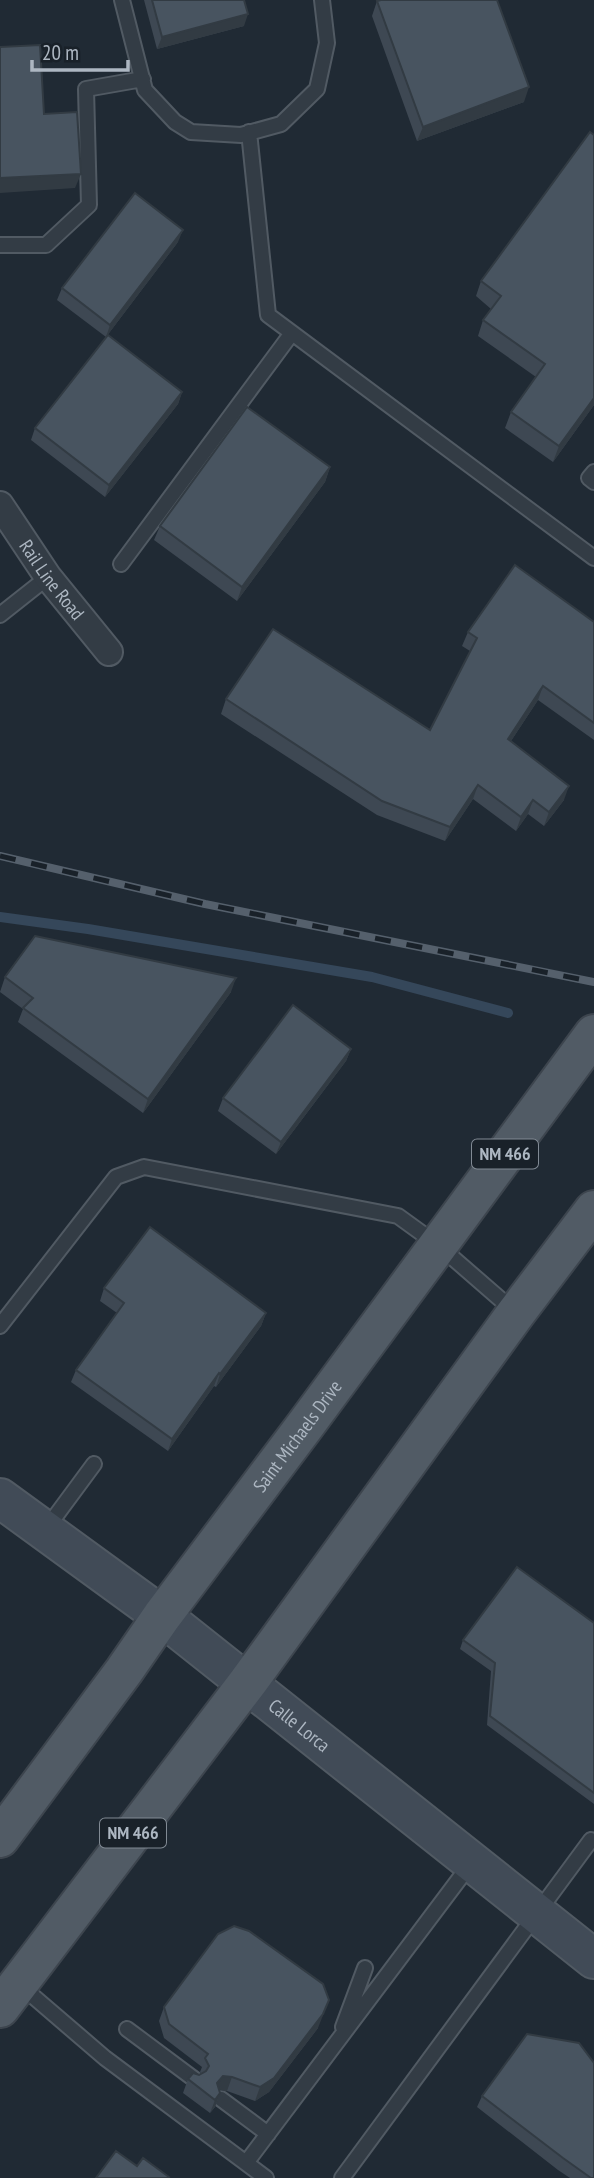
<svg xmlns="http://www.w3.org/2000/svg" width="594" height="2178" font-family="'PT Sans Narrow',sans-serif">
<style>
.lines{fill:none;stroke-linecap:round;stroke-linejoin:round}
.stream{stroke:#35475a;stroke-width:10}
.lane-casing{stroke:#515a63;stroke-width:18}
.street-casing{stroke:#515a63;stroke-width:30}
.secondary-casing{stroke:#515a63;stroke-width:42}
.primary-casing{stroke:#3d454e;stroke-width:42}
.lane{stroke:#333c45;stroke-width:14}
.street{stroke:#333c45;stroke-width:26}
.secondary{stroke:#414b57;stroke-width:38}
.primary{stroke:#515b65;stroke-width:38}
.rail-casing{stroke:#55606c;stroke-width:8}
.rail{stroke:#192129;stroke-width:5;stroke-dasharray:16;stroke-linecap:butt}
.wall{fill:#3e4853}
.shaded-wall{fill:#323b43}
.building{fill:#485460;stroke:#323b43;stroke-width:2}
.labels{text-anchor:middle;stroke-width:6;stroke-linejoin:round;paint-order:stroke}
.shield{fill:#192129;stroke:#818a94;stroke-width:2}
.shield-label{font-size:18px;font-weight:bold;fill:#adb7c2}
.street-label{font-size:19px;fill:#adb7c2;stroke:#192129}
</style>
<rect width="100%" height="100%" fill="#202a34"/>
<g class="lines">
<path class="stream" d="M0,917L88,929L372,977L508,1013"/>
<defs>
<path id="lane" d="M122,0L145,90L175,122L191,132L241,135L281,124L317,89L327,43L322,0
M249,132L268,315L594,558
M0,245H46L89,205L86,89L143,79
M594,472L589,478L594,482
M121,564L292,333
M0,615L48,577
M0,1326L116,1177L144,1167L398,1216L438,1245L515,1312
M46,1529L94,1464
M20,1985L105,2058L266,2178
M343,2027L365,1968
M127,2029L194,2079
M221,2099L268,2134
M246,2163L472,1862
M342,2178L591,1840"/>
<g id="street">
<path id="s1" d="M0,505L48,577L109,652"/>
</g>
<g id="secondary">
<path id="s2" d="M0,1498L162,1616L594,1959"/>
</g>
<g id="primary">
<path id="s3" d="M0,1838L124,1671L162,1616L304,1427L594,1034"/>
<path d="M0,2008L248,1682L516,1313L594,1210"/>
</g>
</defs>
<use href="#lane" class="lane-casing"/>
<use href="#street" class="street-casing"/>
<use href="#secondary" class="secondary-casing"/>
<use href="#primary" class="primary-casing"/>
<use href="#lane" class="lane"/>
<use href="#street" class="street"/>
<use href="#secondary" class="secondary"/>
<use href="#primary" class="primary"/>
<defs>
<path id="rail" d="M0,856L205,904L594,982"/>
</defs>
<use href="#rail" class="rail-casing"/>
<use href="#rail" class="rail"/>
</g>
<path class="wall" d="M144,0H244V26L157,49Z
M377,1L524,102L417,141L372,16Z
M594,135V405L553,462L505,428L511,412L536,377L478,336L483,320L491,309L476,296L481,281Z
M178,242L106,337L57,300L62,288Z
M182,392L178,404L105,497L31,440L35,428Z
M330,467L325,482L237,601L154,540L160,526Z
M594,622V740L538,700L511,741L564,800L544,826L528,814L516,831L473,799L445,841L377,815L221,714L226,699L430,730L470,651L462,646L468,632Z
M5,977L231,992L143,1113L18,1022L23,1009L0,992Z
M351,1049L346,1061L276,1154L218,1111L223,1098Z
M104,1288L266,1313L261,1326L216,1387L214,1386L168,1451L71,1382L76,1370L117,1313L100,1301Z
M594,1623V1804L487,1725L491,1671L460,1649L463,1640Z
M164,2007L318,2028L269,2092L255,2101L227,2091L219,2090L220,2093L215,2107L210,2113L183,2093L188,2079L201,2074L200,2072L202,2067L164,2038L159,2021Z
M482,2096L594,2178H570L558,2170L477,2107Z"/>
<path class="shaded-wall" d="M248,14L244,26L157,49L162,37Z
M529,87L524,102L417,141L423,127Z
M81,174L75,188L0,193V178Z
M183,230L178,242L106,337L110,325Z
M182,392L178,404L105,497L109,485Z
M594,398V405L553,462L559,446Z
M330,467L325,482L237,601L242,587Z
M543,686L538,700L503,753L508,739Z
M478,785L473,799L445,841L450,827Z
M569,786L564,800L544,826L549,812Z
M533,800L528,814L516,831L521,817Z
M236,978L231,992L143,1113L148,1099Z
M351,1049L346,1061L276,1154L281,1142Z
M266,1313L261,1326L216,1387L220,1374Z
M219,1373L214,1386L168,1451L172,1439Z
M329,2000L318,2028L269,2092L255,2101L260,2087Z
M223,2076L232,2077L227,2091L218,2090L217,2083Z
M220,2093L215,2107L210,2113L215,2100Z"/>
<path class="building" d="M152,0H244L248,14L162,37Z
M381,0H497L529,87L423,127L377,1Z
M40,45L44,114L77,112L81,174L0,178V47Z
M590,132L594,135V398L559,446L511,412L545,364L483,320L501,296L481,281Z
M135,193L183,230L110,325L62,288Z
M108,335L182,392L109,485L35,428Z
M247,407L330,467L242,587L160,526Z
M515,565L594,622V723L543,686L508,739L569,786L549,812L533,800L521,817L478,785L450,827L382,801L226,699L273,629L430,730L477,638L468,632Z
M35,936L236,978L148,1099L23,1008L33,998L5,977Z
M293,1005L351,1049L281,1142L223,1098Z
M150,1227L266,1313L220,1374L219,1373L172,1439L76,1370L124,1303L104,1288Z
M517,1567L594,1623V1793L490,1716L495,1663L463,1640Z
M234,1926L249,1931L323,1984L329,2000L323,2014L274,2078L260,2087L232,2077L223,2076L217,2083L220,2093L215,2100L188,2079L193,2073L199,2075L206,2071L209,2066L205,2058L208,2054L169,2024L164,2007L218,1934Z
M527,2034L579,2043L594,2063V2178H591L563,2158L482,2096Z
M116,2151L137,2166L143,2158L169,2177L168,2178H96Z"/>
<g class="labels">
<g class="shield">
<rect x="472" y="1139.5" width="66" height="29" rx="5"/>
<rect x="100" y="1818.5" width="66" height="29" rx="5"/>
</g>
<g class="shield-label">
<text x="505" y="1160">NM 466</text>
<text x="133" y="1839">NM 466</text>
</g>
<g class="street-label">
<text dy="7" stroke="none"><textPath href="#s1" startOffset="91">Rail Line Road</textPath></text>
<text dy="7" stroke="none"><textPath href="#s3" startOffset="500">Saint Michaels Drive</textPath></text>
<text dy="7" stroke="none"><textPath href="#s2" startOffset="376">Calle Lorca</textPath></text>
</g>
</g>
<path d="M32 60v10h96v-10" fill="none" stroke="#adb7c2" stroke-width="3.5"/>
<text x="42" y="60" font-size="21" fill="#adb7c2" stroke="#192129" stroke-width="5" paint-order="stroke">20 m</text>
</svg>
